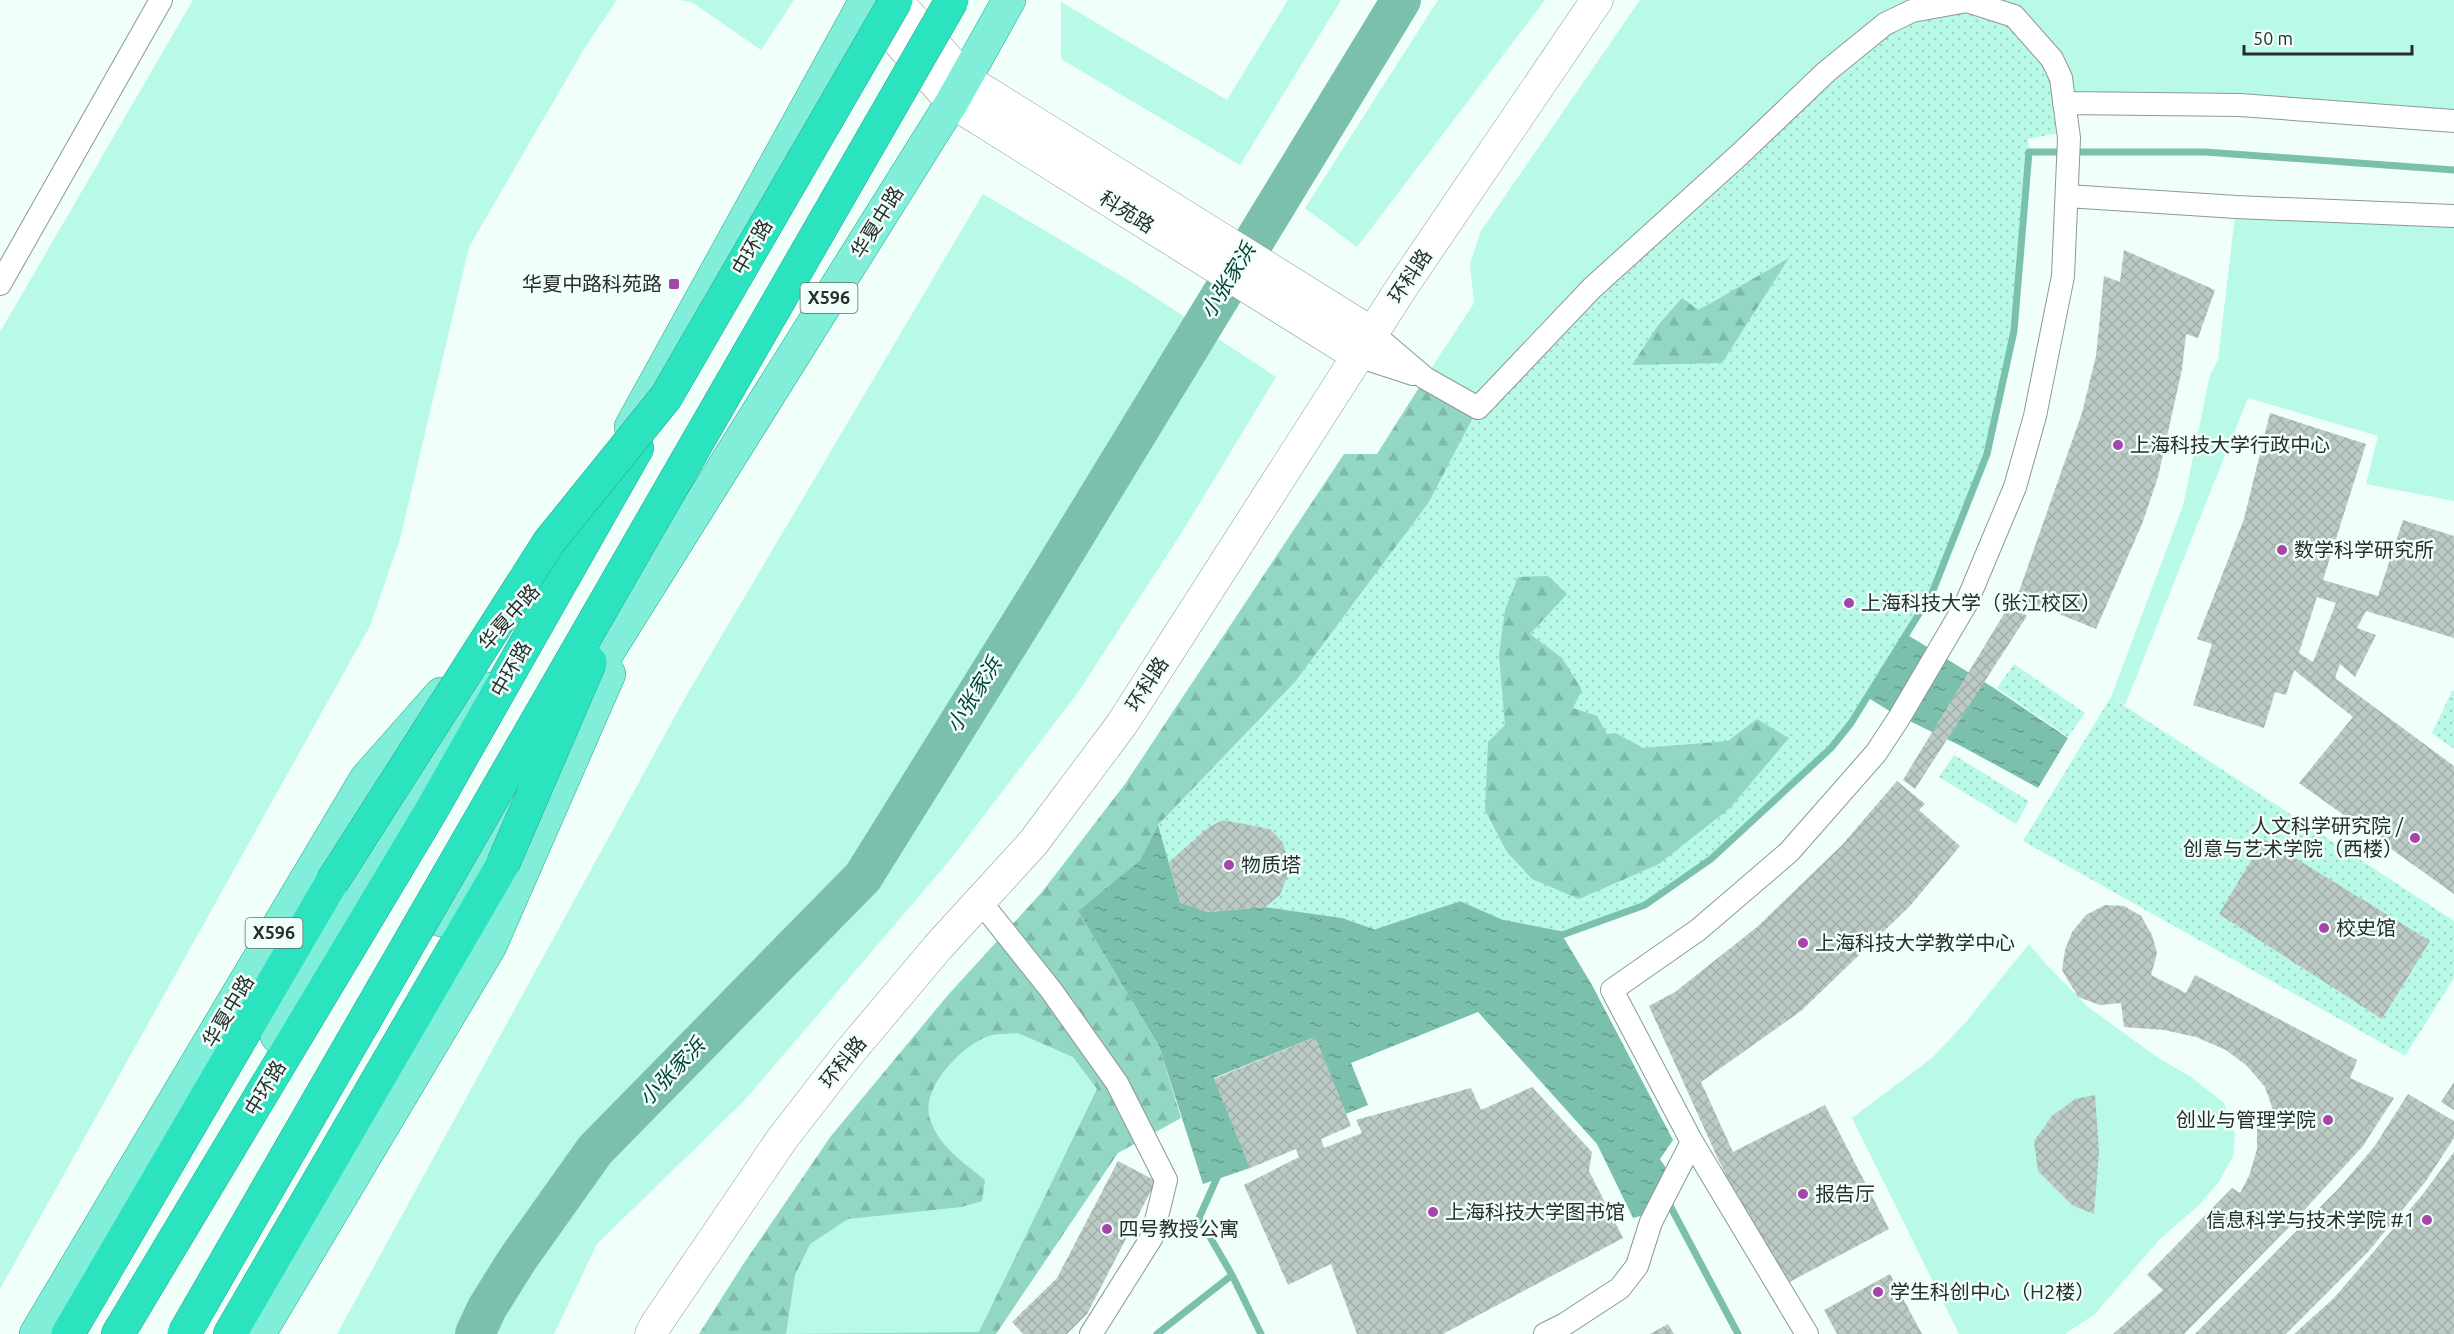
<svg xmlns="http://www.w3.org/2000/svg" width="2454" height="1334" font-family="Ubuntu,'Noto Sans SC',sans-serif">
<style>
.grass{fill:url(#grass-dots)}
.forest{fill:url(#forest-firs)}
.green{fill:#b8f9e7}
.water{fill:url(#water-ripples)}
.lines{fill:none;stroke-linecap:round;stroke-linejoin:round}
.stream{stroke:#7bc0ad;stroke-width:7}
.river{stroke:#7bc0ad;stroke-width:40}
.building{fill:url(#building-cross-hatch);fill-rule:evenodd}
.street-casing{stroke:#8b9995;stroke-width:24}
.secondary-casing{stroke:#8b9995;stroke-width:33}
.primary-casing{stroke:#2ba48d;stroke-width:34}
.highway-casing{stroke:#2ba48d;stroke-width:34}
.street{stroke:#fff;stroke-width:22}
.secondary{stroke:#fff;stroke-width:32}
.primary{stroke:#80eed9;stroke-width:33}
.highway{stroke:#2ce3c0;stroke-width:33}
.highway-bridge-casing{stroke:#2ba48d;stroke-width:34;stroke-linecap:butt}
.highway-bridge{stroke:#2ce3c0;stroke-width:33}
.poi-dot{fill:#a644ab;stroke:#f0fffa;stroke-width:2}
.labels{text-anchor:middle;stroke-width:5;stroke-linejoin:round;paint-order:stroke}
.shield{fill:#f0fffa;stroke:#656d6a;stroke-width:1.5}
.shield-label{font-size:18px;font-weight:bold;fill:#292e2d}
.street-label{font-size:20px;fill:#292e2d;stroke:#f0fffa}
.poi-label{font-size:20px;fill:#292e2d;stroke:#f0fffa;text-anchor:start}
.water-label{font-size:21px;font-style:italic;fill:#003f33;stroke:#f0fffa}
</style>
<defs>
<pattern id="grass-dots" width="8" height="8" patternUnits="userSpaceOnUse" patternTransform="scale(1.5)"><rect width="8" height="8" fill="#b8f9e7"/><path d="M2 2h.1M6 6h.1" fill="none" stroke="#9ed6c6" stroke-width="1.8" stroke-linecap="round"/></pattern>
<pattern id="forest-firs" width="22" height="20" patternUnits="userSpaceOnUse" patternTransform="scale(1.5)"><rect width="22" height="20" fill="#92d6c4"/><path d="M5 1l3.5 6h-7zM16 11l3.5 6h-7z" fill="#7eb8a9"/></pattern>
<pattern id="water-ripples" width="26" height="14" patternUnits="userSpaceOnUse" patternTransform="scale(1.5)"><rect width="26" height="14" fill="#7bc0ad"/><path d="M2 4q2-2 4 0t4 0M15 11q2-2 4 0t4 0" fill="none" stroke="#659c8d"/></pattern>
<pattern id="building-cross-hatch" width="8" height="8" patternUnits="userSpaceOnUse" patternTransform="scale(1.5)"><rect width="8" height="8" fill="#bbcac5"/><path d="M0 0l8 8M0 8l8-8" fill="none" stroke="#a1aeaa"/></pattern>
</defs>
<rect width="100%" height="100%" fill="#f0fffa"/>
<path class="grass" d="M1967,1L2038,42L2068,131L2028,139L2029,152L2014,331L1988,449L1932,593L1851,723L1831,748L1726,845L1645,905L1562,935L1501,923L1460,905L1379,931L1342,918L1265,907L1208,912L1180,903L1158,825L1295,682L1429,502L1478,408L1885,24Z
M2014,664L2085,713L2068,737L1997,688Z
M2452,691H2454V749L2432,733Z
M2111,697L2454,921V978L2405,1056L2023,841Z
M1954,755L2029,801L2016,824L1939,777Z"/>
<path class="forest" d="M1789,258L1722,363L1632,365L1659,324L1682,298L1699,310Z
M1425,378L1478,408L1429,502L1295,682L1158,825L1140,860L1078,911L1159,1046L1181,1118L1118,1153L996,1334H699L742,1266L831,1136L948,995L1042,892L1125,784L1344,454H1377Z
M1548,576L1567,594L1530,634L1562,658L1582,690L1573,708L1597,716L1607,734L1616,733L1643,748L1728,741L1757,719L1789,738L1730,808L1659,864L1579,899L1532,879L1507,852L1485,810L1488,742L1505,725L1499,655L1505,610L1518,577Z"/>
<path class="green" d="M193,0H617L584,49L469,247L400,539L370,626L0,1289V332Z
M680,0H794L761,50L693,3Z
M1288,0H1341L1240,165L1061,59V2L1227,100Z
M1438,0H1545L1357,247L1305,208Z
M1640,0H2454V121L2064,103L2062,55L1967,1L1885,24L1478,408L1425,378L1474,303L1470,264L1481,231Z
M983,194L1133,283L1276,377L1184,529L1079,691L950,860L744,1101L597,1244L554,1334H337L686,696Z
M2236,207L2454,216V501L2366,484L2378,436L2248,398L2125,705L2111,697L2183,506L2210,375L2218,360Z
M2029,944L2044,962L2088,1007L2157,1057L2191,1077L2224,1103L2235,1134L2233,1156L2218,1183L2199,1205L2159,1240L2095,1314L2065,1334H1959L1852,1118L1932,1058L1966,1022Z
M1018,1033L1073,1057L1097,1089L979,1332L786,1334L795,1275L810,1244L848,1219L961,1207L982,1201L985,1180C963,1162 939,1147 930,1119C920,1088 960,1048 986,1037C995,1033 1009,1034 1018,1033Z"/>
<path class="water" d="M1906,634L1994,688L2068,738L2038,788L1961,746L1891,712L1867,697Z
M1158,825L1180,902L1208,912L1265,907L1342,918L1379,931L1460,905L1501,923L1562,935L1592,985L1673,1140L1660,1159L1668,1171L1648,1214L1633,1218L1597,1144L1478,1012L1351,1063L1368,1105L1346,1114L1315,1037L1214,1078L1250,1168L1203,1184L1159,1046L1078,911L1140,860Z"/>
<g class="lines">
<path class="stream" d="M1378,932L1460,905L1501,923L1562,935L1645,905L1711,859L1831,748L1851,723L1932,593L1987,454L2014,331L2029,152H2205L2454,170
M1667,1200L1738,1334
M1232,1275L1261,1334
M1157,1334L1232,1275L1199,1218L1220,1171"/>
<path class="river" d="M475,1334L487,1308L517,1260L595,1150L863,877L1036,599L1401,0"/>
</g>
<path class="building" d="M2124,250L2215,290L2198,338L2186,334L2182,369L2158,477L2142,524L2096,629L2017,597L2082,413L2096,356L2104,276L2120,282Z
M2270,413L2366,444L2323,580L2378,596L2403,520L2454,536V638L2366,611L2357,628L2376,635L2355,677L2340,664L2335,678L2454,766V894L2299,783L2353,717L2294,670L2286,695L2275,692L2264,728L2193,705L2212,644L2197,639L2244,519ZM2317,597L2336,603L2313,662L2299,653Z
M2010,604L2027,616L1915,789L1903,780Z
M1897,781L1925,804L1919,810L1960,846L1910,906L1801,1011L1701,1082L1733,1152L1825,1105L1889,1229L1782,1286L1718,1159L1649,1006L1675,992L1757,927L1842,845Z
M1223,820L1270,829L1283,843L1290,868L1280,895L1265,907L1208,912L1180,903L1169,862L1209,827Z
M2264,839L2430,941L2382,1019L2219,914Z
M2105,905L2124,906L2141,916L2152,935L2157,953L2151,975L2186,993L2195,975L2357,1060L2350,1078L2394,1098L2363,1146L2287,1229L2184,1334H2113L2163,1290L2147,1275L2232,1188L2240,1193L2249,1176L2257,1149V1129L2276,1127L2274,1113L2265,1087L2247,1066L2226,1050L2196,1037L2164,1030L2124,1027L2121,1003L2100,1005L2078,997L2062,970L2065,950L2072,932L2086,915Z
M1315,1037L1351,1126L1321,1139L1324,1148L1362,1133L1356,1120L1471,1088L1481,1110L1532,1087L1592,1152L1589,1171L1623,1238L1443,1334H1357L1331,1264L1288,1285L1244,1185L1299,1157L1296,1149L1250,1168L1214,1079Z
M2454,1082V1110L2441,1102Z
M2408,1094L2454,1121V1138L2426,1181L2368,1252L2286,1334H2195L2340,1187L2374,1147Z
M2095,1095L2099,1152L2094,1214L2072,1205L2038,1171L2034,1141L2052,1116L2075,1099Z
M2454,1152V1334H2294L2334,1298L2423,1194Z
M1118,1161L1156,1181L1087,1314L1067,1334H1023L1012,1322L1057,1278Z
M1890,1274L1922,1334H1837L1824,1310Z
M1668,1324L1674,1334H1650Z"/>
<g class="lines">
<defs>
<path id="street" d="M2064,103L2240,105L2454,121
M2067,196L2236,207L2454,216
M0,284L161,0
M1372,333L1425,378L1478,408L1592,288L1739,155L1826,72L1885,24L1912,11L1967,1L2014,16L2052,59L2061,78L2069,138L2063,276L2035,416L2015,487L1966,604L1899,718L1876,753L1789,852L1698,930L1612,990L1692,1142L1807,1334
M1358,356L1413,374
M980,901L1051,990L1117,1083L1166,1180L1152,1237L1091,1334
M1545,1334L1565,1324L1620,1288L1637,1266L1651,1222L1692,1142"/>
<path id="secondary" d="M896,0L965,79L1372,333
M866,5L952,102L1358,356
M651,1334L657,1323L782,1139L848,1054L938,947L1033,843L1122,724L1402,287L1597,0"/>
<path id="primary" d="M631,427L866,0
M581,695L952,102L1009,0
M441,920L532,772
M277,1036L483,688
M36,1334L366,779L441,694
M259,1334L490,946L609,674"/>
<path id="highway" d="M68,1334L332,882
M118,1334L431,811L637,448
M230,1334L503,864"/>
</defs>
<use href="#street" class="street-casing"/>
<use href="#secondary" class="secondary-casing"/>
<use href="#primary" class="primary-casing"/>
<use href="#highway" class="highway-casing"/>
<use href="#street" class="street"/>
<use href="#secondary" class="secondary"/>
<use href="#primary" class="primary"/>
<use href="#highway" class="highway"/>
<defs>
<path id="highway-bridge" d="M503,864L590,662
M332,882L549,542L666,397L896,0
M184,1334L952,0"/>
</defs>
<use href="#highway-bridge" class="highway-bridge-casing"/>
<use href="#highway-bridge" class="highway-bridge"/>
</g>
<g class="poi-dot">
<rect x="668" y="278" width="12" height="12" rx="3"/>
<circle cx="2118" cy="445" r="6"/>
<circle cx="2282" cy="550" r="6"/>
<circle cx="1849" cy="603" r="6"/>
<circle cx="2415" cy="838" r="6"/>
<circle cx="1229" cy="865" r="6"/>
<circle cx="2324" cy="928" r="6"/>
<circle cx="1803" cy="943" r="6"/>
<circle cx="2328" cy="1120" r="6"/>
<circle cx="1803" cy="1194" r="6"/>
<circle cx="1433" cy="1212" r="6"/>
<circle cx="2427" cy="1220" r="6"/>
<circle cx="1107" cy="1229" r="6"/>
<circle cx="1878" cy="1292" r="6"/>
</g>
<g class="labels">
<g class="shield">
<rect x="800.5" y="283" width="57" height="30" rx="4.5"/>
<rect x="245.5" y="918" width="57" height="30" rx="4.5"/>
</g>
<g class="shield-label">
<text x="829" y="304">X596</text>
<text x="274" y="939">X596</text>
</g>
<g class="street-label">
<text transform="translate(1127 212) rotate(32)" y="7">科苑路</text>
<text transform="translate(877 222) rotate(-58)" y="7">华夏中路</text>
<text transform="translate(752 247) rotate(-60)" y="7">中环路</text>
<text transform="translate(1410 276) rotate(-56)" y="7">环科路</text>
<text transform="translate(509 617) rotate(-48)" y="7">华夏中路</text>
<text transform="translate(511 669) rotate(-60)" y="7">中环路</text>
<text transform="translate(1147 684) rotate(-57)" y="7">环科路</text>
<text transform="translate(228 1011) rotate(-59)" y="7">华夏中路</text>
<text transform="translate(843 1062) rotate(-51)" y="7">环科路</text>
<text transform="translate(265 1088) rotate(-59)" y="7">中环路</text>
</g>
<g class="poi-label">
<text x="662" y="291" text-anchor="end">华夏中路科苑路</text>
<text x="2130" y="452">上海科技大学行政中心</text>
<text x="2294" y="557">数学科学研究所</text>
<text x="1861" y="610">上海科技大学（张江校区）</text>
<text x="2403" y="833" text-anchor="end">人文科学研究院 /<tspan x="2403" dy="23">创意与艺术学院（西楼）</tspan></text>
<text x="1241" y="872">物质塔</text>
<text x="2336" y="935">校史馆</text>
<text x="1815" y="950">上海科技大学教学中心</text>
<text x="2316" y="1127" text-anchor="end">创业与管理学院</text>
<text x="1815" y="1201">报告厅</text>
<text x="1445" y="1219">上海科技大学图书馆</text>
<text x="2415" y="1227" text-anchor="end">信息科学与技术学院 #1</text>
<text x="1119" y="1236">四号教授公寓</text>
<text x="1890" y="1299">学生科创中心（H2楼）</text>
</g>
<g class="water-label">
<text transform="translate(1228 281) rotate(-58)" y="7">小张家浜</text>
<text transform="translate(974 695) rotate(-58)" y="7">小张家浜</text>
<text transform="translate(672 1072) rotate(-46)" y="7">小张家浜</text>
</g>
</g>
<path d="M2244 45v9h168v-9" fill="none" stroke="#292e2d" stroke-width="3"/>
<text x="2253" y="45" font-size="18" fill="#292e2d" stroke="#f0fffa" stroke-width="4.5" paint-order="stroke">50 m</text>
</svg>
